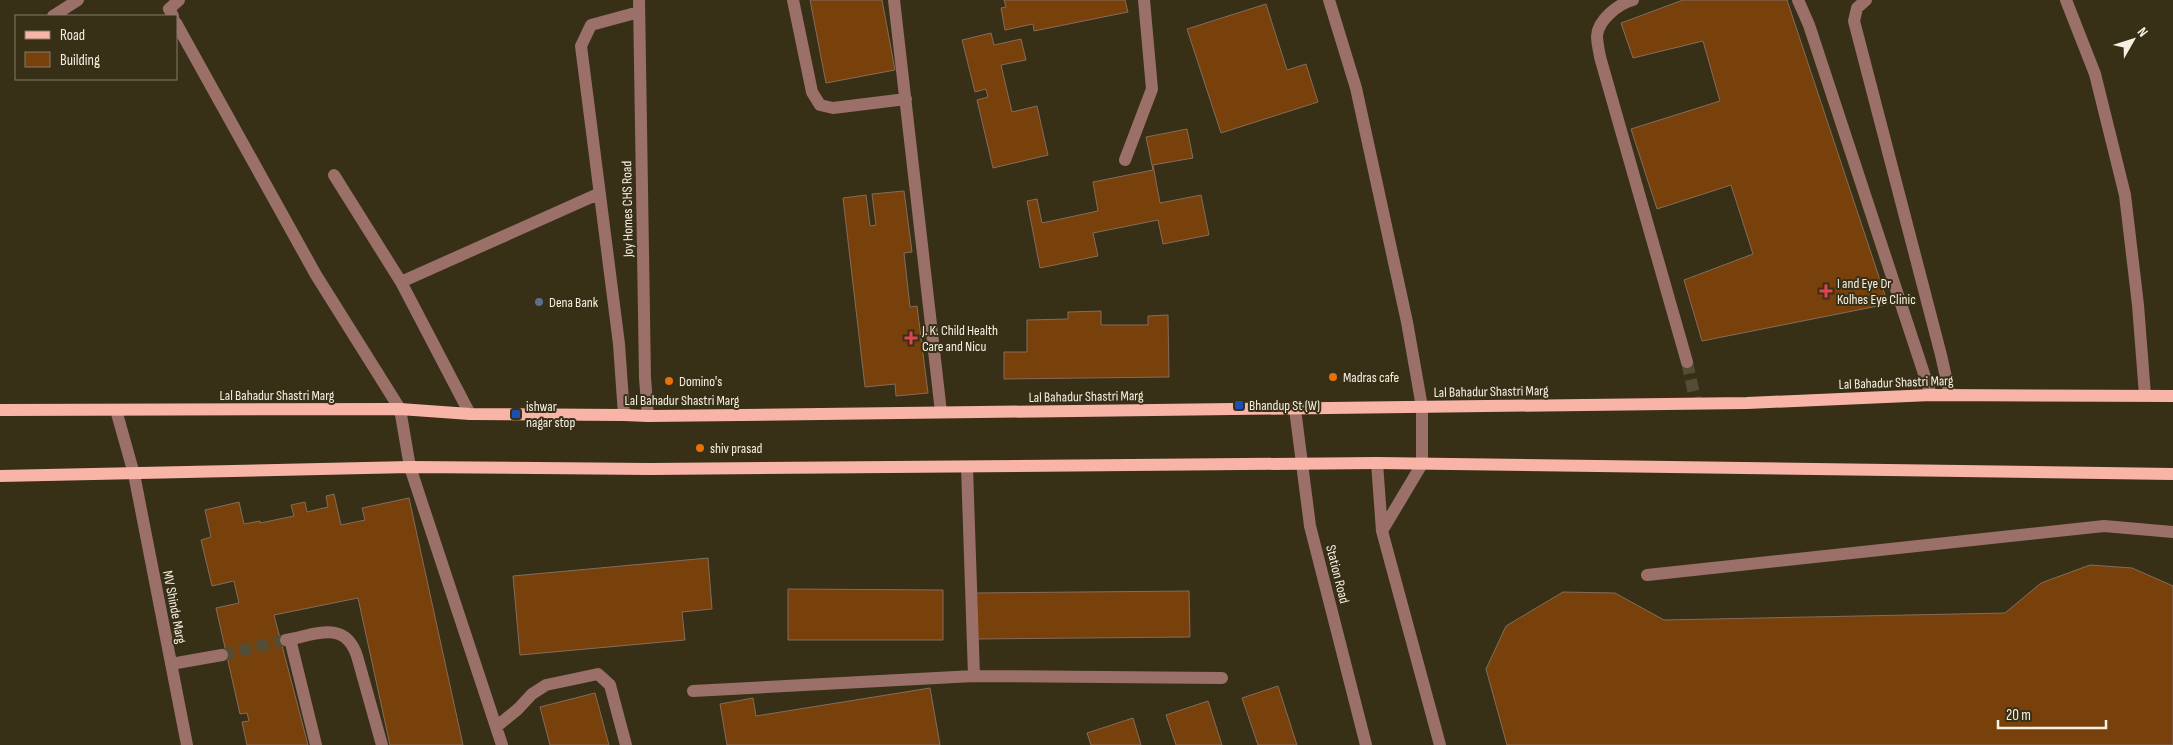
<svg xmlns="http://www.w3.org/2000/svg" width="2173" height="745" font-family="'Sofia Sans Condensed',sans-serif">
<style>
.building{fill:#78410c;stroke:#846c5b}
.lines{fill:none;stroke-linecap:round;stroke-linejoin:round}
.minor-tunnel{stroke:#544c35;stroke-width:12;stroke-dasharray:12 6;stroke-linecap:butt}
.minor{stroke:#9a7068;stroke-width:12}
.major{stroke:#f9b4a8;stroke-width:12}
.health-dot{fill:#e0444e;stroke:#382f17;stroke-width:2}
.service-dot{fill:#5c6f8a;stroke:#382f17;stroke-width:2}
.food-dot{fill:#e8710a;stroke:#382f17;stroke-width:2}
.transit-dot{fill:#1a4fb4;stroke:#382f17;stroke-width:2}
.labels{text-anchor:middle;stroke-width:4;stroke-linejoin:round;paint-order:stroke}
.street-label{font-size:14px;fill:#f6f0e2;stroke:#382f17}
.poi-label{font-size:14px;fill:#f6f0e2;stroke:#382f17;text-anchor:start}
</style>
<rect width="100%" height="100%" fill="#382f17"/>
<path class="building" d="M810,0H882L895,70L826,83Z
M1004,0H1125L1128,12L1034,31L1033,24L1005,30L1001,8L1006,7Z
M1683,0H1787L1888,304L1702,341L1684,280L1753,254L1731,185L1657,209L1631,129L1720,101L1703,41L1633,58L1621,23Z
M1266,4L1287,70L1306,64L1318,102L1221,133L1187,29Z
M991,33L994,45L1021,39L1026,60L1001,65L1012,112L1037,106L1048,155L993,168L977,100L988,97L986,89L975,92L962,40Z
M1187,129L1193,158L1153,165L1160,203L1201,195L1209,235L1163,244L1158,220L1093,233L1098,256L1040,268L1027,201L1037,199L1042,223L1098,211L1093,182L1153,170L1146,137Z
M904,191L912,252L904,253L910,307L917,306L928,393L896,396L895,384L865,387L843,198L866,195L870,226L876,225L872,194Z
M1101,311V325H1148V316L1168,315L1169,377L1004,379V352H1027V320L1068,319V312Z
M334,494L341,525L365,520L362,508L409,498L463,745H390L358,598L274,615L308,745H247L242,722L249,721L247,713L240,714L216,608L239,603L234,581L212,586L201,540L211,537L205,510L239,502L244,524L260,521V523L294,516L291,505L305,502L307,512L328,507L326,496Z
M708,558L712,609L682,612L685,640L520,655L513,576Z
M2090,565L2132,568L2173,586V745H1507L1486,669L1506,626L1563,592L1615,593L1664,620L2005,613L2041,583Z
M788,589L943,590V640H788Z
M1189,591L1190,637L975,639L974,593Z
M1278,686L1297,745H1258L1242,698Z
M930,688L940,745H727L720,704L753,698L756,716Z
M595,693L609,745H550L540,707Z
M1208,701L1222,745H1176L1166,715Z
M1133,718L1141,745H1091L1087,733Z"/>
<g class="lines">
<path class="minor-tunnel" d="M1687,362L1696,403
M222,655L286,640"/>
<path class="minor" d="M639,0L645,378L648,416
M793,0L812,92L820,105L833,108L906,99
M894,0L941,412
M1329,0L1356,88L1407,322L1422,407V464L1382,531
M1633,0C1618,4 1598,20 1597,36C1597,43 1599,50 1600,57L1687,362
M1798,0L1809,25L1931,395
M1866,0L1857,8L1854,21L1941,355L1950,395
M2066,0L2095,74L2125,195L2138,305L2145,395
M53,16L78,0
M173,16L169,9L179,0
M176,23L316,275L400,409L410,467L502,745
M1125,160L1152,89L1144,0
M334,175L401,282L598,194
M401,282L470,414
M1295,409L1310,526L1366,745
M116,410L134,474L187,745
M624,415L619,344L581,46L591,25L639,12
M1377,463L1382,531L1440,745
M967,467L974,676
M1647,575L2104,526L2173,532
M290,639L316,745
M286,640C315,635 345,619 357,656L382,745
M171,664L222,655
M693,691L974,676L1222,678
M496,727L518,709L532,694L546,685L598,674L610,685L626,745"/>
<path class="major" d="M0,410L400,409L470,414L624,415L648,416L1747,403L1931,395L2173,396
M0,476L410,467L651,469L1377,463L2173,474"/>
</g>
<g class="health-dot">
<path d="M1823.5 283.5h5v5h5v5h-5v5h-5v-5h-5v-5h5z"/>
<path d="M908.5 330.5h5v5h5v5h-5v5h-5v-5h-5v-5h5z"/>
</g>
<circle class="service-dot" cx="539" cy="302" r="5"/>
<g class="food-dot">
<circle cx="1333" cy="377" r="5"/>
<circle cx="669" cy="381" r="5"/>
<circle cx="700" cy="448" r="5"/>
</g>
<g class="transit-dot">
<rect x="1234" y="400" width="10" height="10" rx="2.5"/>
<rect x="511" y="409" width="10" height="10" rx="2.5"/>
</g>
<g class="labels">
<g class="street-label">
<text transform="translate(627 209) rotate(-91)" y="5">Joy Homes CHS Road</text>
<text transform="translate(1896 382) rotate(-2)" y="5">Lal Bahadur Shastri Marg</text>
<text transform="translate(1491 391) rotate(-1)" y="5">Lal Bahadur Shastri Marg</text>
<text x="277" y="400">Lal Bahadur Shastri Marg</text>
<text transform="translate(1086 396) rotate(-1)" y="5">Lal Bahadur Shastri Marg</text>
<text x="682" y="405">Lal Bahadur Shastri Marg</text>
<text transform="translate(1338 574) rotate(76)" y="5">Station Road</text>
<text transform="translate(175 607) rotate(79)" y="5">MV Shinde Marg</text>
</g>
<g class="poi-label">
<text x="1837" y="288">I and Eye Dr<tspan x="1837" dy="16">Kolhes Eye Clinic</tspan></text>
<text x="549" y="307">Dena Bank</text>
<text x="922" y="335">J. K. Child Health<tspan x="922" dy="16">Care and Nicu</tspan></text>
<text x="1343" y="382">Madras cafe</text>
<text x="679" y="386">Domino's</text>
<text x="1249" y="410">Bhandup St (W)</text>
<text x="526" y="411">ishwar<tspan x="526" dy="16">nagar stop</tspan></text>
<text x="710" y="453">shiv prasad</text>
</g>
</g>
<rect x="15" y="15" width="162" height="65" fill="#382f17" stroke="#847c68"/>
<rect x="25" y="31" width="25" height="8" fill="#f9b4a8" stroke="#847c68"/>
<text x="60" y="40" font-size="15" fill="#f6f0e2">Road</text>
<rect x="25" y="52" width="25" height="15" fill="#78410c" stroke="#847c68"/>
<text x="60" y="65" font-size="15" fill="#f6f0e2">Building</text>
<g transform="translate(2133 40) rotate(51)" stroke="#382f17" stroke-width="4" paint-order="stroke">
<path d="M0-4L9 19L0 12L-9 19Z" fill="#f6f0e2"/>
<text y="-8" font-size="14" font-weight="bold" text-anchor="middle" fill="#f6f0e2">N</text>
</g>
<path d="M1998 720v8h108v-8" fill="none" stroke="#f6f0e2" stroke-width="2.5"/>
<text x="2006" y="720" font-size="15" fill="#f6f0e2" stroke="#382f17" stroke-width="4" paint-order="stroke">20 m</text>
</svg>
